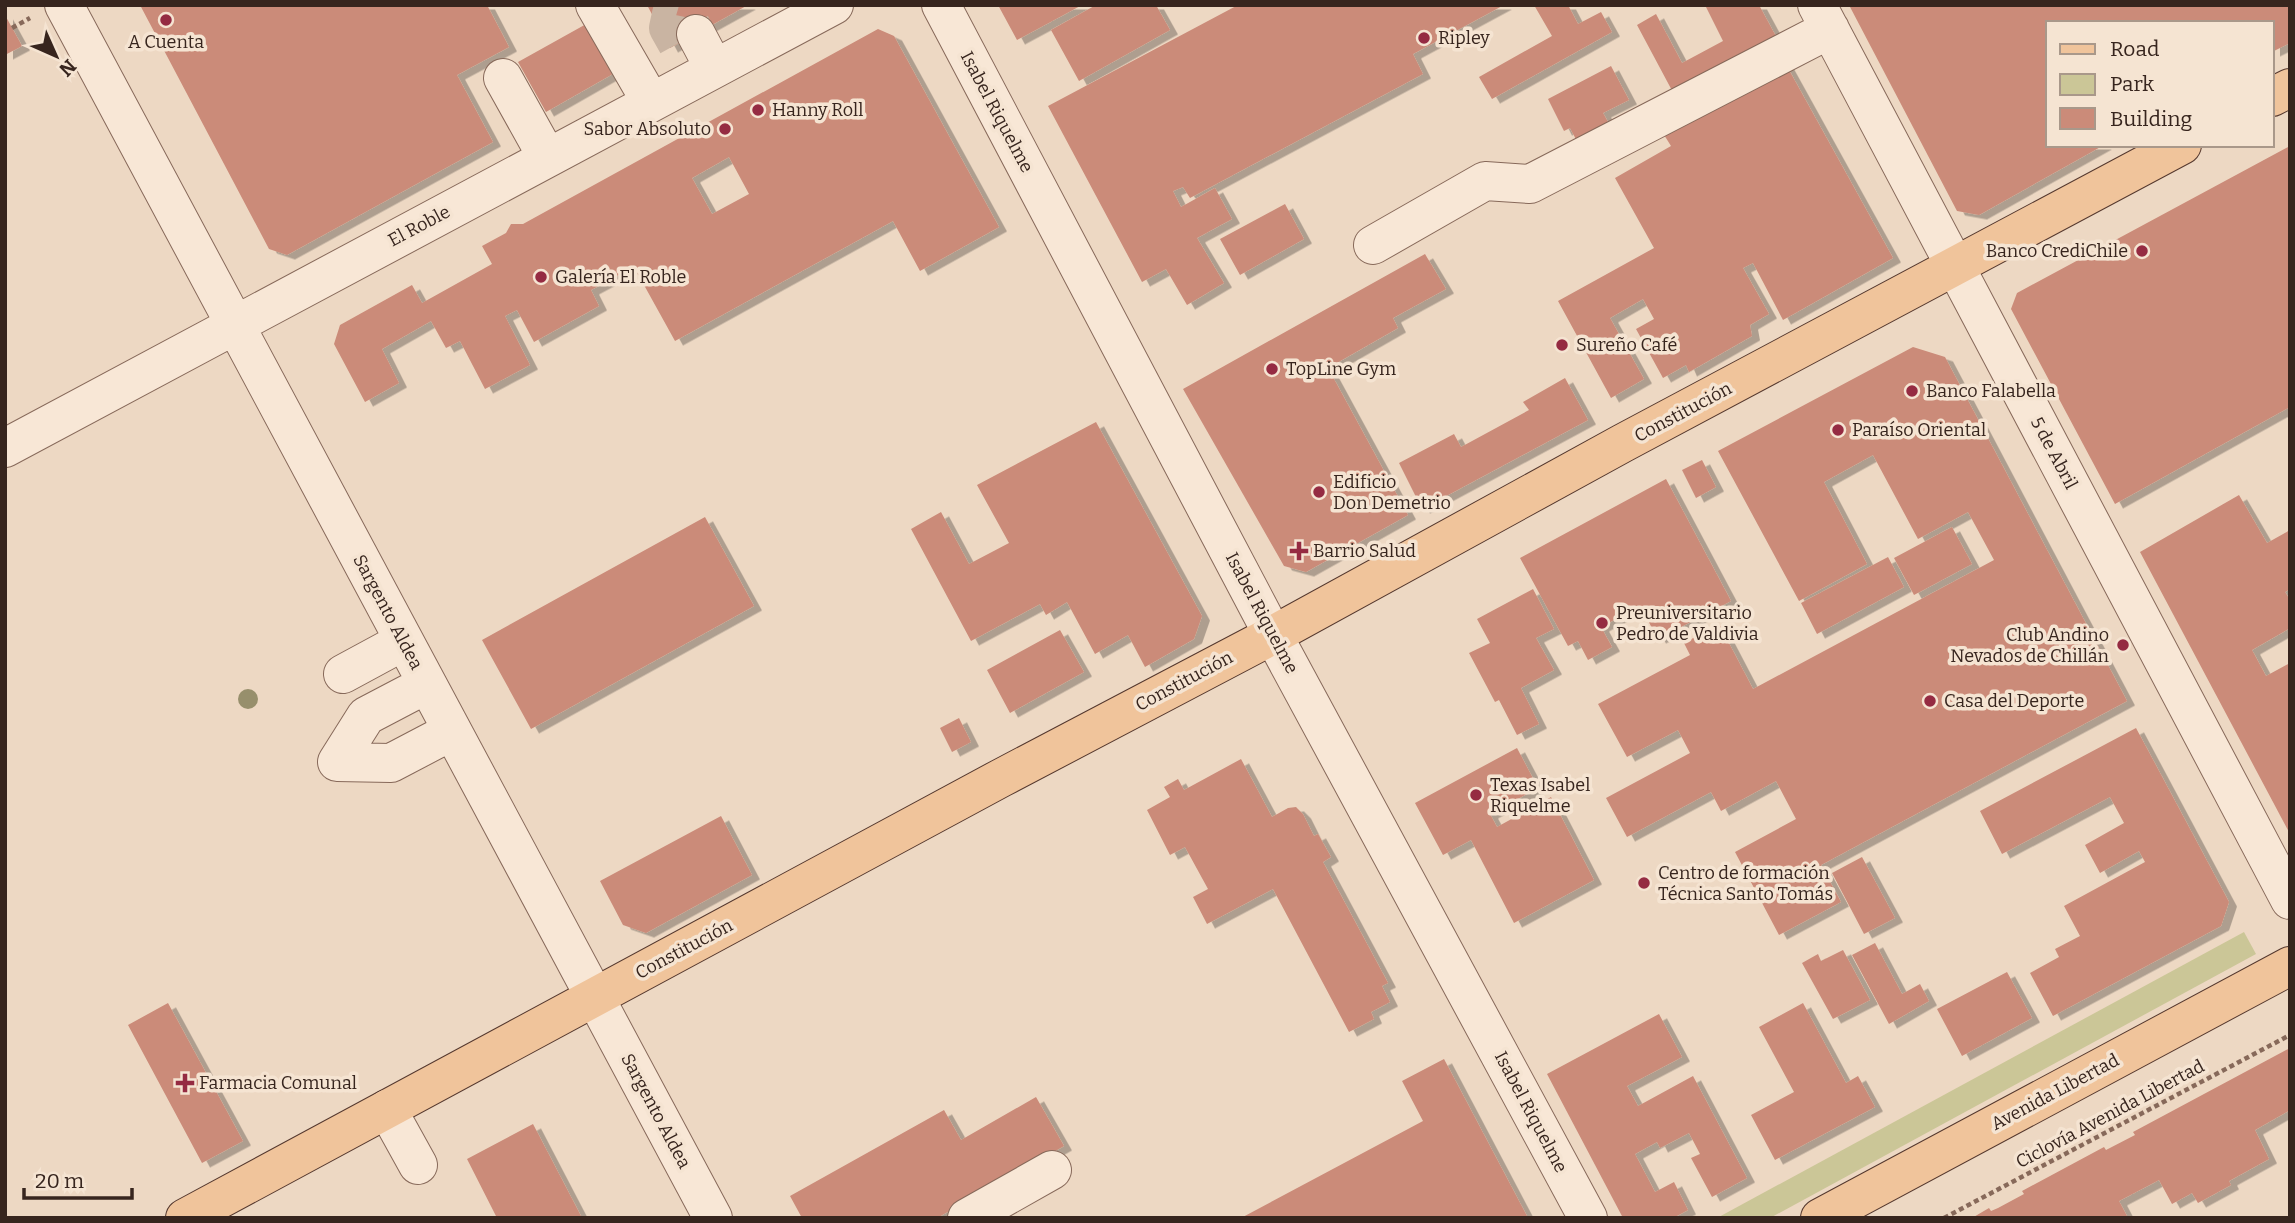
<svg xmlns="http://www.w3.org/2000/svg" width="2295" height="1223" font-family="Bitter,serif">
<style>
.green{fill:#cbc697}
.building{fill:#cb8b79;fill-rule:evenodd;filter:url(#shadow)}
.lines{fill:none;stroke-linecap:round;stroke-linejoin:round}
.minor-tunnel{stroke:#c9b4a2;stroke-width:38;stroke-dasharray:38 19;stroke-linecap:butt}
.minor-casing{stroke:#87695a;stroke-width:40}
.major-casing{stroke:#55382e;stroke-width:40}
.path{stroke:#87695a;stroke-width:4.5;stroke-dasharray:5 3.5;stroke-linecap:butt}
.minor{stroke:#f8e7d6;stroke-width:38}
.major{stroke:#f0c49b;stroke-width:38}
.tree{fill:#978f6c}
.poi-dot{fill:#952b42;stroke:#f5e4d2;stroke-width:2.5}
.labels{text-anchor:middle;stroke-width:7;stroke-linejoin:round;paint-order:stroke}
.poi-label{font-size:18px;fill:#37251e;stroke:#f5e4d2;text-anchor:start}
.street-label{font-size:18px;fill:#37251e;stroke:#f5e4d2}
</style>
<defs>
<filter id="shadow"><feDropShadow dx="8" dy="4.5" stdDeviation="0" flood-color="#0004"/></filter>
</defs>
<rect width="100%" height="100%" fill="#edd8c3"/>
<path class="green" d="M2244,932L2256,954L1770,1218H1717Z"/>
<path class="building" d="M140,5H487L509,47L457,75L493,142L287,255L269,249Z
M647,5H748L670,48Z
M998,5H1082L1017,40Z
M1096,5H1156L1170,30L1079,81L1051,30Z
M1238,5H1504L1413,54L1423,74L1190,198L1183,187L1173,191L1181,207L1215,188L1232,219L1197,238L1224,283L1187,305L1166,269L1142,282L1048,106Z
M1534,5H1568L1578,24L1601,12L1612,32L1492,99L1479,77L1552,36Z
M1705,5H1759L1779,42L1676,98L1637,25L1656,14L1682,63L1723,41Z
M1849,5H2290V43L2272,52V23H2048V145H2104L1979,215L1957,211Z
M5,15L22,46L5,55Z
M597,18L625,67L546,112L518,62Z
M878,29L894,36L999,227L920,271L893,221L675,341L634,267L591,290L599,306L534,342L517,310L505,316L530,365L485,389L460,341L446,348L431,321L382,349L399,383L365,402L334,344L340,325L412,285L422,303L492,264L482,246L506,233L511,224H523ZM729,157L749,194L712,214L692,178Z
M1784,61L1893,258L1783,320L1753,263L1743,268L1769,314L1750,325L1752,336L1689,372L1686,365L1663,378L1636,329L1654,319L1643,299L1610,318L1644,379L1611,398L1558,301L1654,248L1615,178L1671,146L1661,130Z
M1611,66L1629,100L1603,113L1613,131L1580,147L1570,128L1564,131L1548,99Z
M2290,146V407L2115,504L2011,309L2017,293Z
M1285,204L1304,239L1240,275L1220,239Z
M1425,254L1446,289L1393,318L1398,328L1328,368L1408,515L1306,572L1284,566L1183,389Z
M1913,347L1945,357L2127,701L1821,865L1841,902L1779,935L1735,852L1796,819L1776,781L1721,811L1711,792L1627,837L1606,798L1690,753L1678,730L1627,757L1598,704L1690,655L1684,643L1719,624L1753,689L1994,560L1968,512L1918,539L1873,455L1824,482L1867,564L1799,601L1718,451Z
M1565,378L1588,420L1422,509L1399,463L1454,434L1461,447L1529,410L1523,402Z
M1096,422L1202,616L1194,639L1145,667L1128,635L1095,654L1067,602L1046,615L1040,604L971,641L911,529L941,512L969,564L1009,543L977,485Z
M1702,460L1716,487L1696,498L1682,470Z
M1666,479L1731,601L1658,639L1640,606L1601,627L1612,647L1588,660L1578,641L1568,646L1520,558Z
M2239,495L2267,543L2290,530V589L2285,592L2290,600V628L2252,650L2266,676L2290,663V834L2140,552Z
M705,517L754,606L531,729L482,640Z
M1952,527L1972,564L1914,595L1894,558Z
M1888,557L1904,587L1817,634L1801,603Z
M1533,589L1554,629L1536,638L1554,670L1521,688L1539,724L1517,735L1499,700L1495,702L1469,653L1490,643L1477,619Z
M1060,630L1084,672L1010,713L987,670Z
M959,718L971,742L952,752L940,728Z
M2136,728L2229,902L2221,926L2053,1016L2030,973L2059,957L2055,949L2080,936L2064,906L2145,862L2139,851L2100,873L2085,845L2124,823L2110,797L2002,854L1980,811Z
M1517,748L1538,788L1490,814L1497,827L1551,797L1594,880L1514,923L1471,840L1443,855L1415,803Z
M1241,759L1272,817L1288,808L1296,807L1303,814L1314,836L1318,834L1331,857L1323,862L1388,983L1382,986L1390,1002L1371,1012L1374,1019L1349,1032L1273,889L1207,924L1193,897L1208,889L1185,847L1170,855L1147,810L1170,797L1164,787L1178,779L1184,790Z
M721,816L752,875L646,933L623,925L600,881Z
M1862,857L1895,918L1864,934L1832,873Z
M1875,943L1902,994L1920,984L1929,1001L1889,1024L1852,955Z
M1843,950L1870,1000L1833,1019L1802,963L1818,954L1821,961Z
M2007,972L2032,1018L1962,1056L1937,1009Z
M168,1003L243,1141L202,1163L128,1025Z
M1803,1003L1846,1083L1858,1076L1875,1107L1775,1160L1751,1115L1794,1092L1759,1027Z
M1659,1014L1682,1057L1627,1086L1638,1106L1693,1076L1747,1178L1712,1197L1691,1158L1700,1154L1689,1133L1660,1148L1657,1142L1635,1154L1655,1192L1674,1182L1688,1210L1673,1218H1623L1547,1074Z
M2290,1048V1110L2255,1130L2269,1159L2229,1181L2231,1185L2198,1203L2192,1193L2172,1204L2159,1180L2119,1201L2128,1218H1972L1989,1208L1991,1211L1998,1208L2024,1194L2022,1191L2104,1147L2106,1150L2135,1135L2133,1132Z
M1444,1059L1528,1218H1241L1423,1121L1402,1081Z
M1036,1097L1064,1146L937,1218H802L790,1196L944,1110L961,1140Z
M533,1124L582,1218H497L467,1159Z"/>
<g class="lines">
<path class="minor-tunnel" d="M677,44L668,28L671,14L688,19L696,34"/>
<defs>
<path id="minor" d="M64,5L713,1218
M595,5L651,102
M941,5L1273,635L1588,1218
M1817,5L2290,900
M696,34L714,68
M503,78L547,157
M1373,245L1485,181L1530,184L1830,29
M5,448L834,5
M343,674L404,641
M427,684L366,716L337,762L391,763L452,731
M387,1109L418,1165
M967,1218L1052,1170"/>
<path id="major" d="M2272,97L2290,88
M185,1218L1001,778L1273,635L1623,443L2182,145
M1820,1218L2290,966"/>
</defs>
<use href="#minor" class="minor-casing"/>
<use href="#major" class="major-casing"/>
<path class="path" d="M12,28L30,18
M1944,1218L2290,1035"/>
<use href="#minor" class="minor"/>
<use href="#major" class="major"/>
</g>
<circle class="tree" cx="248" cy="699" r="10"/>
<g class="poi-dot">
<circle cx="166" cy="20" r="7"/>
<circle cx="1424" cy="38" r="7"/>
<circle cx="758" cy="110" r="7"/>
<circle cx="725" cy="129" r="7"/>
<circle cx="2142" cy="251" r="7"/>
<circle cx="541" cy="277" r="7"/>
<circle cx="1562" cy="345" r="7"/>
<circle cx="1272" cy="369" r="7"/>
<circle cx="1912" cy="391" r="7"/>
<circle cx="1838" cy="430" r="7"/>
<circle cx="1319" cy="492" r="7"/>
<path d="M1295.5 540.5h7v7h7v7h-7v7h-7v-7h-7v-7h7z"/>
<circle cx="1602" cy="623" r="7"/>
<circle cx="2123" cy="645" r="7"/>
<circle cx="1930" cy="701" r="7"/>
<circle cx="1476" cy="795" r="7"/>
<circle cx="1644" cy="883" r="7"/>
<path d="M181.5 1072.5h7v7h7v7h-7v7h-7v-7h-7v-7h7z"/>
</g>
<g class="labels">
<g class="poi-label">
<text x="1438" y="44">Ripley</text>
<text x="166" y="48" text-anchor="middle">A Cuenta</text>
<text x="772" y="116">Hanny Roll</text>
<text x="711" y="135" text-anchor="end">Sabor Absoluto</text>
<text x="2128" y="257" text-anchor="end">Banco CrediChile</text>
<text x="555" y="283">Galería El Roble</text>
<text x="1576" y="351">Sureño Café</text>
<text x="1286" y="375">TopLine Gym</text>
<text x="1926" y="397">Banco Falabella</text>
<text x="1852" y="436">Paraíso Oriental</text>
<text x="1333" y="488">Edificio<tspan x="1333" dy="21">Don Demetrio</tspan></text>
<text x="1313" y="557">Barrio Salud</text>
<text x="1616" y="619">Preuniversitario<tspan x="1616" dy="21">Pedro de Valdivia</tspan></text>
<text x="2109" y="641" text-anchor="end">Club Andino<tspan x="2109" dy="21">Nevados de Chillán</tspan></text>
<text x="1944" y="707">Casa del Deporte</text>
<text x="1490" y="791">Texas Isabel<tspan x="1490" dy="21">Riquelme</tspan></text>
<text x="1658" y="879">Centro de formación<tspan x="1658" dy="21">Técnica Santo Tomás</tspan></text>
<text x="199" y="1089">Farmacia Comunal</text>
</g>
<g class="street-label">
<text transform="translate(997 112) rotate(62)" y="6">Isabel Riquelme</text>
<text transform="translate(419 226) rotate(-28)" y="6">El Roble</text>
<text transform="translate(1683 412) rotate(-28)" y="6">Constitución</text>
<text transform="translate(2054 453) rotate(62)" y="6">5 de Abril</text>
<text transform="translate(388 612) rotate(62)" y="6">Sargento Aldea</text>
<text transform="translate(1262 613) rotate(62)" y="6">Isabel Riquelme</text>
<text transform="translate(1184 681) rotate(-28)" y="6">Constitución</text>
<text transform="translate(684 949) rotate(-28)" y="6">Constitución</text>
<text transform="translate(2055 1092) rotate(-28)" y="6">Avenida Libertad</text>
<text transform="translate(656 1111) rotate(62)" y="6">Sargento Aldea</text>
<text transform="translate(1531 1112) rotate(62)" y="6">Isabel Riquelme</text>
<text transform="translate(2110 1114) rotate(-28)" y="6">Ciclovía Avenida Libertad</text>
</g>
</g>
<rect width="2295" height="1223" fill="none" stroke="#37251e" stroke-width="14"/>
<rect x="2046" y="21" width="228" height="126" fill="#f5e4d2" stroke="#a9988a" stroke-width="2"/>
<rect x="2060" y="44" width="35" height="10" fill="#f0c49b" stroke="#a9988a" stroke-width="2"/>
<text x="2110" y="56" font-size="21" fill="#37251e">Road</text>
<rect x="2060" y="74" width="35" height="21" fill="#cbc697" stroke="#a9988a" stroke-width="2"/>
<text x="2110" y="91" font-size="21" fill="#37251e">Park</text>
<rect x="2060" y="108" width="35" height="21" fill="#cb8b79" stroke="#a9988a" stroke-width="2"/>
<text x="2110" y="126" font-size="21" fill="#37251e">Building</text>
<g transform="translate(56 56) rotate(135)" stroke="#f5e4d2" stroke-width="5" paint-order="stroke">
<path d="M0-5L12 26L0 18L-12 26Z" fill="#37251e"/>
<text y="-10" font-size="19" font-weight="bold" text-anchor="middle" fill="#37251e">N</text>
</g>
<path d="M24 1188v10h108v-10" fill="none" stroke="#37251e" stroke-width="3.5"/>
<text x="35" y="1188" font-size="21" fill="#37251e" stroke="#f5e4d2" stroke-width="5" paint-order="stroke">20 m</text>
</svg>
